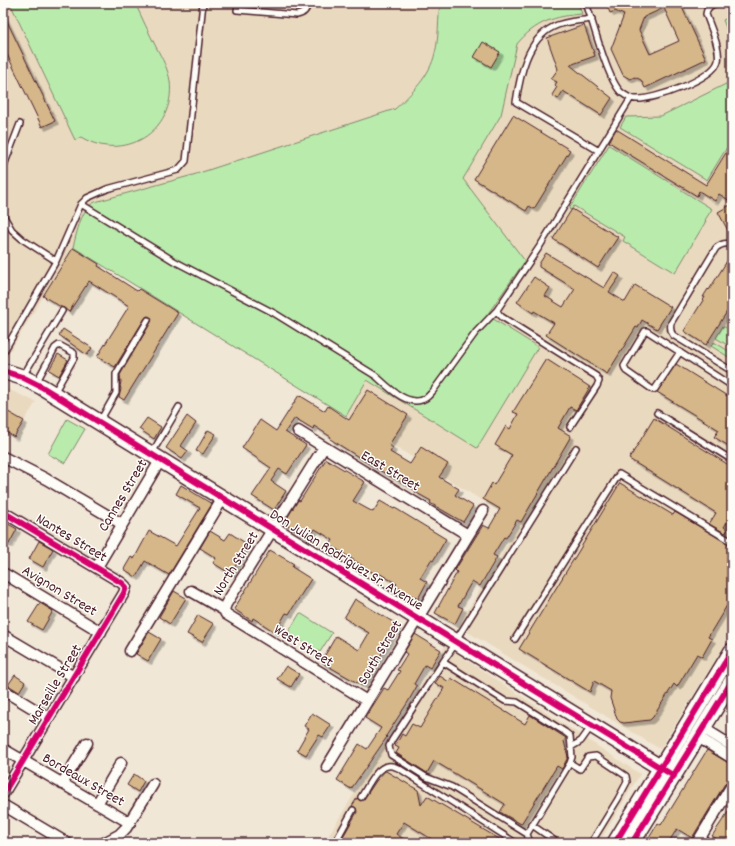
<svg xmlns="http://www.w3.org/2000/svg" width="735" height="846" font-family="Dekko,sans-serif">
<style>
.built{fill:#e9d9bf}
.green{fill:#b9ecac;stroke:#82866c}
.building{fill:#d5b789;stroke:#4a1f2b;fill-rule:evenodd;filter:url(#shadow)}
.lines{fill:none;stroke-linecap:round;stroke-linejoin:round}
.lane-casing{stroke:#4a1f2b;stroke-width:8}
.street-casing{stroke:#4a1f2b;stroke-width:13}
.primary-casing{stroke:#4a1f2b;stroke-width:18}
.lane{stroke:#fdfcf7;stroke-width:5}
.street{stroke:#fdfcf7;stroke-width:10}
.primary{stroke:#fdfcf7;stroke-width:15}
.cycleway-casing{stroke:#fdfcf7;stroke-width:8}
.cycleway{stroke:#d6006c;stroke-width:6}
.labels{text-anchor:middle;stroke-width:3;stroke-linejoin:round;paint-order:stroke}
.street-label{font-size:15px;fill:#4a1f2b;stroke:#fdfcf7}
</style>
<defs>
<filter id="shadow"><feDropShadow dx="3.5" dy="3.5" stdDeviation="0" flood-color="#0004"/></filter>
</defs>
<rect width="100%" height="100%" fill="#f1e7d6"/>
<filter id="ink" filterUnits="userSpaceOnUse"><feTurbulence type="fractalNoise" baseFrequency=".025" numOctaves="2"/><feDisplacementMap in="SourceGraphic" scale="8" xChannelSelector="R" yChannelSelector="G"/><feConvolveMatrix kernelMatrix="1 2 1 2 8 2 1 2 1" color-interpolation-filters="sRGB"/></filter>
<g filter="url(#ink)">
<path class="built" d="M3,3H732V633L660,749L458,626L520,524L73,247L6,358L3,357Z
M3,387L36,402L14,437L3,430Z
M445,646L640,774L599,843H324Z"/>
<path class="green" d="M10,3H135C142,18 149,33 156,47C162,58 168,69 170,81C176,132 123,163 81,137L75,140Z
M440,3H578L582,14C555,16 535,22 517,44L501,115L463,179L525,261L487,315L538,347L477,448L367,380L346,416L73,247C77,233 81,208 95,202L193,175L395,109C412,93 430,76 435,53C439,39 438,18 440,3Z
M732,16V43L723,20Z
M732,81V139L707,180L620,127L626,117L661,116Z
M609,145L712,209L705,220L706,221L675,273L623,241L625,237L574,206L571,210L569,209Z
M723,326L730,330L727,335L732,338V348L716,338Z
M714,342L732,353V359L711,346Z
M67,419L85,429L65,463L48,454Z
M300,613L332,633L320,652L288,633Z"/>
<path class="building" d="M606,3H680L706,59L645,88L641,80L635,77L630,79L623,75L611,49L624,15L615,11L610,13ZM664,8L679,41L650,54L639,30L644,17Z
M3,13L55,121L42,127L3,46Z
M584,25L595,56L570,65L612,98L601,115L563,91L558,99L552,95L557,87L555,85L557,82L551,79L558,69L547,38Z
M483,42L500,52L491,67L474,57Z
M513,115L570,150L534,209L529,206L526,211L474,179Z
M616,129L706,185L732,143V202L719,194L715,201L699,191L697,196L609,142Z
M732,204V238L718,212Z
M572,209L618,237L598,268L553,239Z
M73,248L99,264L98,266L137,291L139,289L178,313L124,400L119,397L121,389L120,386L121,382L120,375L151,322L152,318L148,316L145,318L115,367L97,357L129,306L89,281L69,312L64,308L61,307L43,296Z
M546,253L604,288L614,272L620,276L609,292L625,302L635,285L671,307L657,329L642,320L638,328L636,327L607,374L546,335L554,323L534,311L533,313L517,302L534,277L550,288L545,296L563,307L575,289L539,267V264Z
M732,253V306L729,311L728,310L706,345L684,331L705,297H703L708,289L709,290Z
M63,329L92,348L87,355L59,335Z
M58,354L68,360L59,376L49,370Z
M546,359L590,387L576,410L570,407L558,428L571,436L521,522L517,520L506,538L504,537L493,555L497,557L480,586L472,581L458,606L463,608L455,624L435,613L457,572L455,570L483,525L489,528L500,509L483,499L492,483L494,485L512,455L495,445L506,426L510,429L518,414L513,412Z
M676,364L732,399V448L714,437L719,430L657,392Z
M368,390L408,415L389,445L393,448L390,452L410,464L421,447L448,464L439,477L459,489L455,495L473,506L463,522L430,503L431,501L415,492L416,490L379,470L330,439L331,437L314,426L313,429L295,418L285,432L306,445L287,474L279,469L271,481L286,491L274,510L252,496L271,468L242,448L260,420L276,431L299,395L325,411L328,406L349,420Z
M3,409L24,421L14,437L3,430Z
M187,416L196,423L181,446L188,451L182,459L166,448Z
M147,418L161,427L154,439L139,429Z
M654,418L732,467V514L724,527L728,530L725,533L709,524L716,513L629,459Z
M208,430L216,434L203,454L196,451Z
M326,459L365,482L353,501L373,512L380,501L394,509L395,508L446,539L433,561L431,560L420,578L427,582L418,599L395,586L397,584L377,572L375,574L330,545L333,540L315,529L309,538L284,523L298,500L300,501Z
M620,483L673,515L675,512L732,546V597L708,637L712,639L702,657L697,654L677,687L674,684L653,717L650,720L624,723L620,722L617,719L610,698L611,691L594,681L590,692L519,649Z
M181,485L212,504L169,575L145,561L136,577L124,569L131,557L134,559L149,531L176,546L200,508L176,494Z
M3,521L17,529L9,544L3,542Z
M210,531L225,540L230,533L247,544L231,574L213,563L216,558L200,548Z
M39,541L53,549L43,567L29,559Z
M270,550L294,564L292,567L311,579L289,614L286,613L275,632L253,618L252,621L234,609Z
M174,591L186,598L170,624L159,617Z
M355,599L398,625L363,686L321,662L336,636L359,650L369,633L344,618Z
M40,603L53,611L42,630L28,622Z
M198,615L214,624L202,642L187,634Z
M149,632L161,639L148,661L136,654Z
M415,634L441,650L430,668L425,665L414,684L417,686L408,702L386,736L387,737L351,789L337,780L359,744L367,749L381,728L365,718L384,688L388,690L400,671L397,670L407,654L404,652Z
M286,666L299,674L291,687L277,679Z
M15,675L25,682L19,692L8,685Z
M440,676L449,682L451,678L525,724L530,715L566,738L564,741L568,757L562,769L557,766L521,824L500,812L505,804L434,761L427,773L396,753L399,748L395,746L402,734L405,736L412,724L420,728L444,688L435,683Z
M312,713L331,725L323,737L319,735L306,755L297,750L309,729L304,726Z
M707,750L732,765V779L726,782L692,838L677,829L668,843H646L658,823L661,825Z
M385,771H386L418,790L421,805L427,796L506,843H438L404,822L396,834L410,843H341V840L357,812L356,808L352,806L357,798L360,801L364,799L376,781Z
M134,774L144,781L138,792L127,785Z
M732,806V843H724L712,836Z"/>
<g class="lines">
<defs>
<path id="lane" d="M586,3C593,22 608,82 622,93C626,96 631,99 636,99C654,100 714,79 718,61C721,49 710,26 706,14C707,7 711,5 717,3
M237,10L297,15C304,14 307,10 308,3
M592,19C580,21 564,21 553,27C527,40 520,75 516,102L599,151
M3,168L20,124
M81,204L174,261L274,313L376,376C388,387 409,409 426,398C429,396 431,393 433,391L476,332L497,310
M3,215L12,230L22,239L56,261
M732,245C726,242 721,244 716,248L671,323C670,328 670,331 673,335L732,371
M680,352L655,389L653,390L626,371L624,366L645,331H647L732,386
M3,353L56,261L81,204L87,198L107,189L178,170L186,161L203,3
M23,376L62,311
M36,383L55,348L59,345L74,353V358L54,393
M657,413L732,460
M100,421L116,393V374L148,320
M570,427L597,386L599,381L596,376L502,317L499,314L497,310L540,246L631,98
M152,453L179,407
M515,639L619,474L732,542
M456,640L576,448
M456,643L443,662L505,701L517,702L565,732L570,736L572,757L570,763L527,834L529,840L532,843
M443,662L392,740L389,746L391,755L426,777L452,787L527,834
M571,747L581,741L591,727
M570,763L580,769L588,757L596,756L626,776L627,782L618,799L591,843
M361,797C367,788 376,767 388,766C392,765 396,767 400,769L516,843
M532,825L558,843
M337,843V839L353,810"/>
<path id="street" d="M298,431L468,535
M324,447L226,604L224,610L226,614L367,701
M3,457L46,479L122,524
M3,512L122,583L126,587L124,593L3,794
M97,567L161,459
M3,573L101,632
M191,591L224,610
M3,635L74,677
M130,651L223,498
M3,690L49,718
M703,728L732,746
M698,737L732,758
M3,749L130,823
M327,767L483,511
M62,784L87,743
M97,804L121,763
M3,805L67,843
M104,843L119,835L126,828L153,784
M697,843L732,785"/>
<path id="primary" d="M3,371L22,377L42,387L674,776
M615,843L732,651
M632,843L732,681"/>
</defs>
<use href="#lane" class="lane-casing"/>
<use href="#street" class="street-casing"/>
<use href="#primary" class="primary-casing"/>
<use href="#lane" class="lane"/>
<use href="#street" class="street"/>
<use href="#primary" class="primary"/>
<defs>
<path id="cycleway" d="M3,371L22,377L42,387L674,776
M3,512L122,583L126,587L124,593L3,794
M615,843L732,651
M632,843L732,681"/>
</defs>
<use href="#cycleway" class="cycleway-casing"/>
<use href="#cycleway" class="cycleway"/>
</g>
</g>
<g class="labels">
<g class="street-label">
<text transform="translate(391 470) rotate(31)" y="5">East Street</text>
<text transform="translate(122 495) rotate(-59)" y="5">Cannes Street</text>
<text transform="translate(72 537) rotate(31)" y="5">Nantes Street</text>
<text transform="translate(347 559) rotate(32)" y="5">Don Julian Rodriguez Sr. Avenue</text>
<text transform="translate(235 563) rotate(-58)" y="5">North Street</text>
<text transform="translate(60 590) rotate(31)" y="5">Avignon Street</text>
<text transform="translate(304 645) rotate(32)" y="5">West Street</text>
<text transform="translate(379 652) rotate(-59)" y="5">South Street</text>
<text transform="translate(54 684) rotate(-59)" y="5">Marseille Street</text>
<text transform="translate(84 779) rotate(30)" y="5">Bordeaux Street</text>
</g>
</g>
<rect width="735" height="846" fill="none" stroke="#fdfcf7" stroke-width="16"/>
<rect x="8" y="8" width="719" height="830" fill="none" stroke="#4a1f2b" stroke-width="1.5" filter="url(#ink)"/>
</svg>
